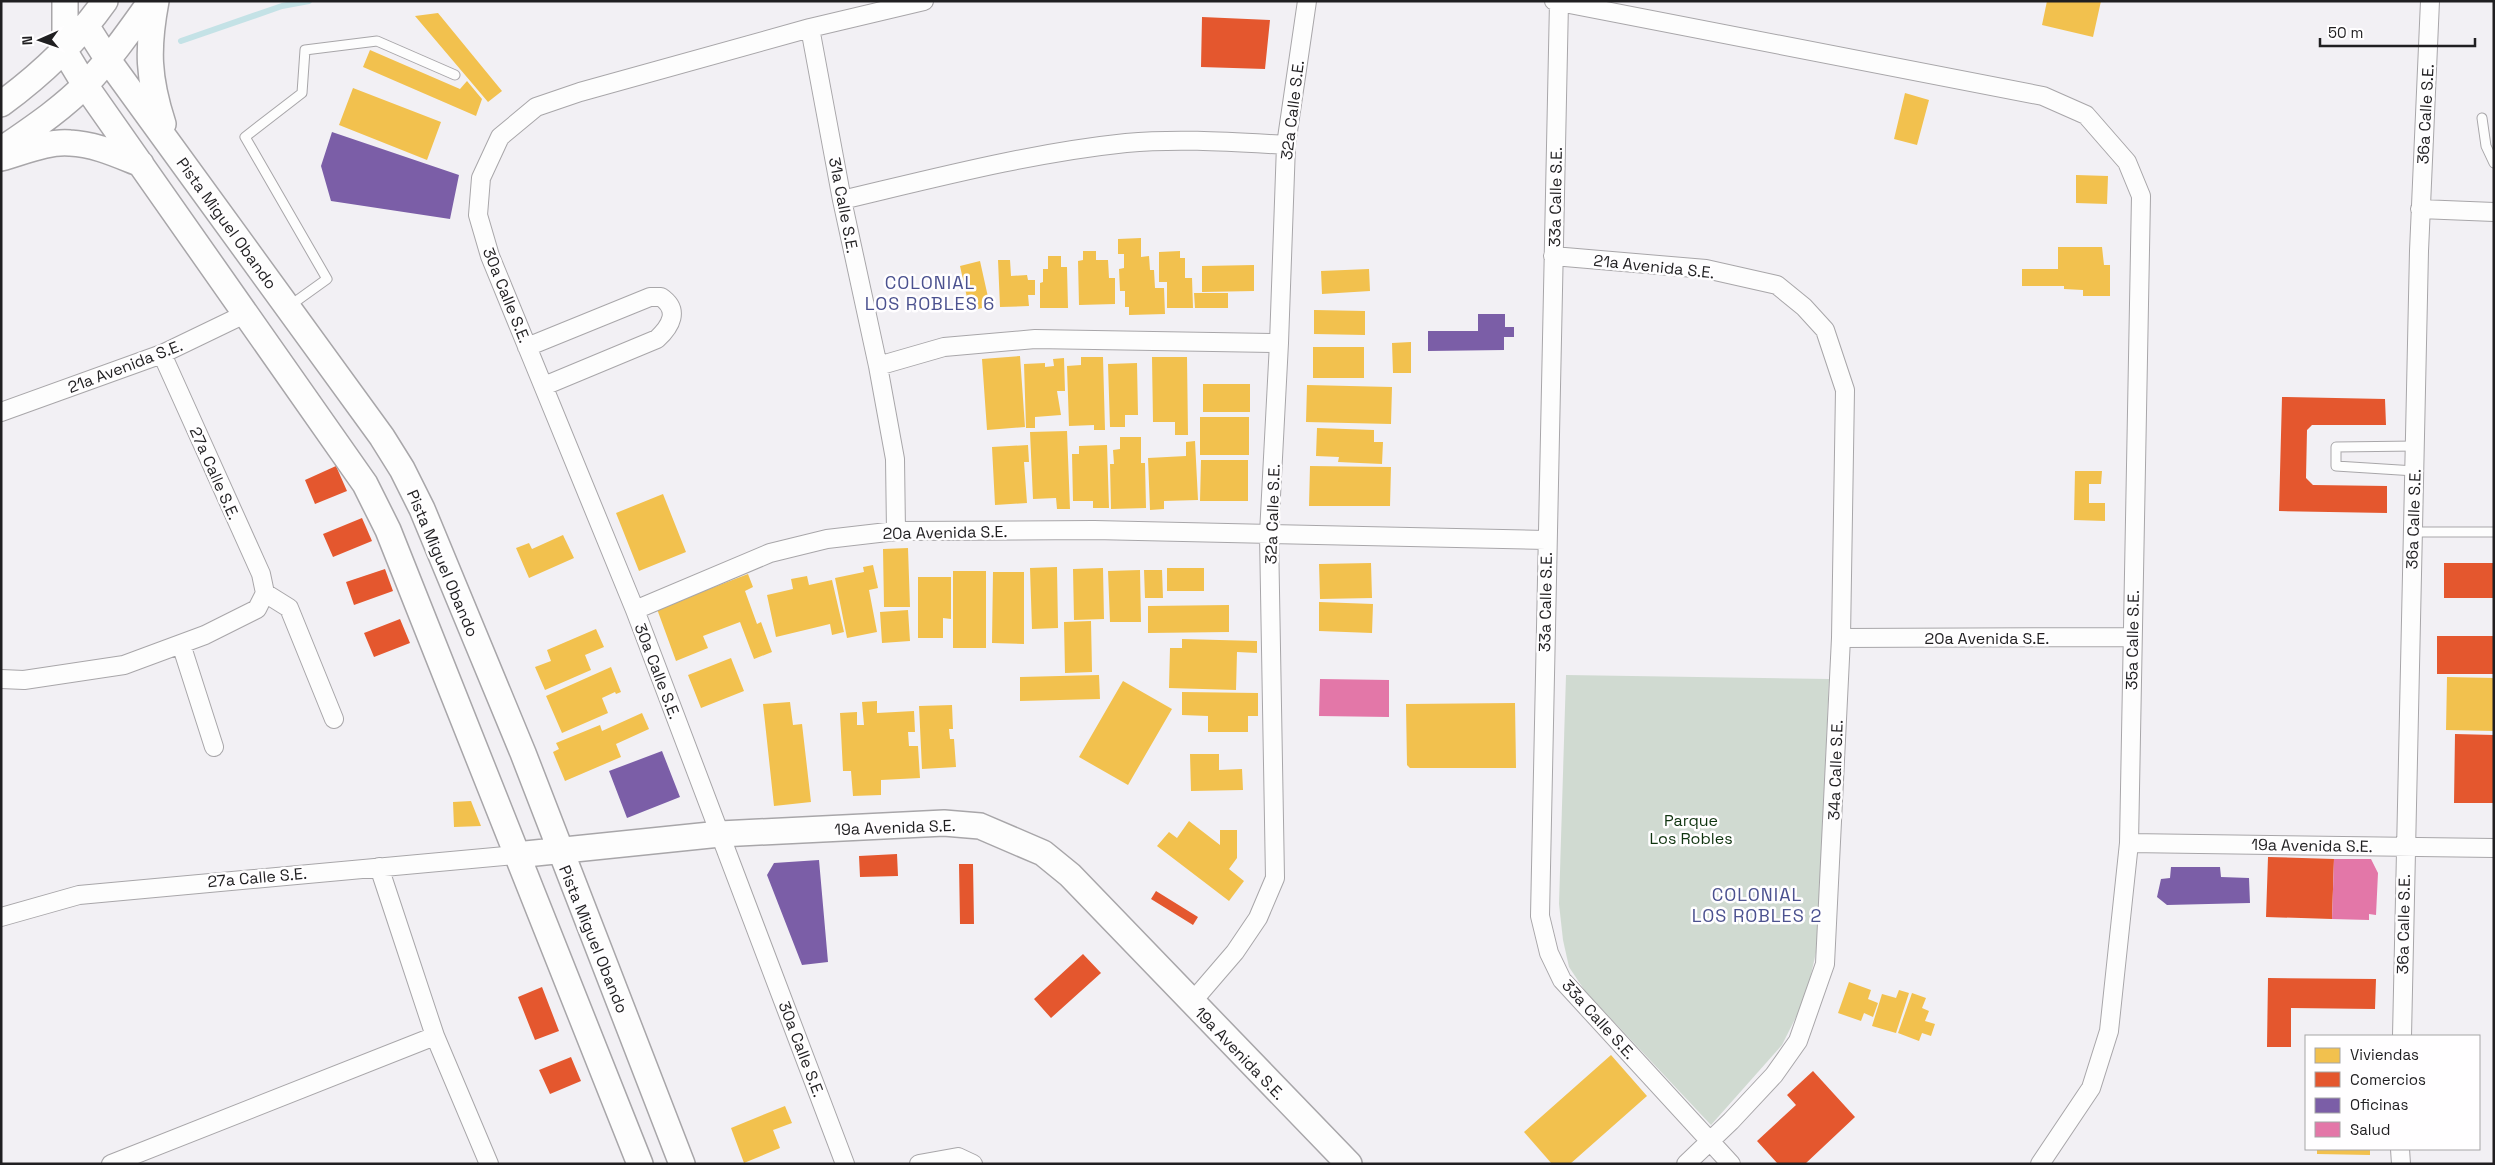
<svg xmlns="http://www.w3.org/2000/svg" width="2495" height="1165" font-family="'Space Grotesk',sans-serif">
<style>
.green{fill:#d0dad1}
.homes{fill:#f2c14e}
.shops{fill:#e4572e}
.offices{fill:#7b5ea7}
.health{fill:#e377a8}
.lines{fill:none;stroke-linecap:round;stroke-linejoin:round}
.stream{stroke:#c4e2e6;stroke-width:6}
.lane-casing{stroke:#a8a6a9;stroke-width:11}
.street-casing{stroke:#a8a6a9;stroke-width:20}
.secondary-casing{stroke:#a8a6a9;stroke-width:28}
.lane{stroke:#fdfdfd;stroke-width:9}
.street{stroke:#fdfdfd;stroke-width:18}
.secondary{stroke:#fdfdfd;stroke-width:25}
.labels{text-anchor:middle;stroke-width:5;stroke-linejoin:round;paint-order:stroke}
.street-label{font-size:16px;fill:#201f21;stroke:#fffeff}
.park-label{font-size:16px;fill:#0f340f;stroke:#fffeff}
.neighbourhood-label{font-size:18px;letter-spacing:1px;fill:#4b518f;stroke:#fffeff}
</style>
<rect width="100%" height="100%" fill="#f2f0f4"/>
<path class="green" d="M1566,675L1829,679L1817,948L1810,979L1800,1009L1782,1045L1711,1125L1585,991L1569,967L1563,940L1559,904Z"/>
<path class="homes" d="M2047,1H2101L2093,37L2042,25Z
M438,13L502,91L488,102L415,16Z
M370,50L460,89L467,81L482,99L476,116L363,67Z
M353,88L441,122L427,160L339,125Z
M1905,93L1929,100L1917,145L1894,139Z
M2076,175L2108,176L2107,204L2076,203Z
M1141,238V257L1149,256L1150,270H1154L1155,288H1164L1165,314L1129,315V307H1125V291H1120L1119,269L1124,268V254H1118V239Z
M2058,247H2102L2104,265H2110V296H2083V290L2064,289V286H2022V269H2058Z
M1083,251H1096V260H1108L1109,278H1115V304L1079,305L1078,261L1083,260Z
M1180,251V258H1185V278H1192L1193,308H1167V282H1159V252Z
M1048,256H1061V267H1067L1068,308H1040V283L1043,282V269H1048Z
M998,260H1010L1011,276L1027,275L1028,280H1035V295H1028L1029,306L1000,307Z
M980,261L990,306L970,311L960,266Z
M1254,265V291L1202,292V266Z
M1369,269L1370,291L1322,294L1321,271Z
M1194,293H1228V308H1195Z
M1314,310L1365,311V335L1314,334Z
M1411,342V373H1393L1392,343Z
M1313,347H1364V378H1313Z
M1020,356L1025,427L987,430L982,359Z
M1081,357H1103L1105,430H1094V425L1069,426L1067,366L1081,365Z
M1152,357H1187L1188,435H1175V422H1153Z
M1064,358L1065,391H1057L1061,415L1035,417V428H1026L1024,364L1045,363V367L1054,366L1053,359Z
M1137,363L1138,415H1125V427H1110L1108,364Z
M1203,384H1250V412H1203Z
M1307,385L1392,387L1391,424L1306,422Z
M1200,417H1249V455H1200Z
M1317,428L1374,430V442H1383L1382,464L1338,462L1339,457L1316,456Z
M1067,431L1070,509H1057L1056,498L1033,499L1030,432Z
M1120,437H1141V463H1145L1146,508L1111,509L1110,464H1114L1113,450L1120,449Z
M1195,441L1198,500L1164,501V509L1150,510L1148,458L1186,456V442Z
M1028,445L1029,462H1024L1027,503L995,505L992,447Z
M1107,445L1109,508H1093V501H1073L1072,454H1079V446Z
M1201,460H1248V501H1200Z
M1310,466L1391,467L1390,506H1309Z
M2075,471H2102L2101,484H2089V503H2105V521L2074,520Z
M663,494L686,552L639,571L616,513Z
M563,535L574,558L529,578L516,548L529,543L532,549Z
M908,548L910,607H884L883,549Z
M1371,563L1372,598L1320,599L1319,564Z
M873,565L878,588L869,590L877,632L847,638L835,578L864,572L863,567Z
M1057,567L1058,628L1032,629L1030,568Z
M1103,568L1104,619L1074,620L1073,569Z
M1167,568H1204V591H1167Z
M1140,570L1141,622H1110L1108,571Z
M1144,570H1162L1163,598H1145Z
M953,571H986V648H953Z
M993,572H1024V644L992,643Z
M748,574L753,587L745,591L757,624L761,622L772,652L754,659L740,622L703,636L708,648L676,661L657,609Z
M807,576L809,585L832,580L844,632L832,635L830,624L776,637L767,595L793,589L791,579Z
M918,577H951V619L943,618V638H918Z
M1319,602L1373,604L1372,633L1319,631Z
M1229,605V632L1148,633V606Z
M908,610L910,641L882,643L880,612Z
M1091,621L1092,672L1065,673L1064,622Z
M596,629L604,647L585,655L591,670L545,690L535,667L551,661L547,650Z
M1182,639L1257,641V653L1237,652L1236,690L1169,688L1170,648H1182Z
M731,658L744,691L701,708L688,675Z
M611,667L621,692L616,694L615,692L602,698L608,713L562,733L546,696Z
M1099,675L1100,699L1020,701V677Z
M2447,677L2494,678V731L2446,730Z
M1123,681L1172,709L1128,785L1079,757Z
M1182,692L1258,693V716H1248V732H1208V716L1182,715Z
M877,701V713L914,711L915,732H908L909,746H918L920,778L881,780V795L853,796L851,771H843L840,713L857,712V725H864L862,702Z
M790,702L793,725L802,724L811,802L774,806L763,704Z
M1515,703L1516,768H1410L1407,765L1406,704Z
M952,705L953,729H949L950,739H954L956,767L922,769L919,706Z
M642,713L649,729L616,744L621,757L565,781L553,752L559,749L556,743L600,725L602,731Z
M1190,754H1219V770L1242,769L1243,790L1191,791Z
M471,801L481,826L454,827L453,802Z
M1189,821L1220,845V830H1237V858L1229,869L1244,881L1229,901L1157,846L1169,832L1177,838Z
M1849,982L1871,990L1868,999L1878,1003L1873,1017L1864,1013L1861,1021L1838,1013Z
M1899,990L1909,993L1896,1033L1872,1026L1882,994L1896,998Z
M1912,993L1926,998L1922,1008L1929,1011L1925,1021L1935,1024L1931,1036L1922,1033L1919,1041L1898,1033Z
M1611,1055L1647,1096L1570,1164H1552L1524,1132Z
M785,1106L792,1123L773,1130L780,1148L744,1163L731,1128Z
M2317,1149H2370V1155L2317,1154Z"/>
<path class="shops" d="M1202,17L1270,20L1265,69L1201,67Z
M2282,397L2385,399L2386,425H2312L2307,430L2306,478L2313,485L2387,486V513L2279,511Z
M336,466L347,491L315,504L305,480Z
M362,518L372,541L333,557L323,534Z
M2444,563H2494V598H2444Z
M385,569L393,591L354,605L346,582Z
M400,619L410,643L374,657L364,633Z
M2437,636H2494V674H2437Z
M2455,734L2494,735V803H2454Z
M897,854L898,876L860,877L859,856Z
M2268,857L2334,859L2332,919L2266,917Z
M959,864H973L974,924H960Z
M1156,891L1198,917L1193,925L1151,899Z
M1083,954L1101,973L1051,1018L1034,999Z
M2268,978L2376,979L2375,1009L2291,1008V1047H2267Z
M542,987L559,1031L535,1040L518,997Z
M571,1057L581,1081L550,1094L539,1070Z
M1813,1071L1855,1117L1805,1164H1778L1757,1141L1796,1105L1787,1095Z"/>
<path class="offices" d="M332,132L459,175L450,219L331,201L321,166Z
M1478,314H1505V327H1514V337H1504V350L1428,351V331H1478Z
M662,751L680,797L627,818L609,771Z
M819,860L828,962L802,965L767,875L774,863Z
M2171,867H2220L2221,877L2249,878L2250,903L2167,905L2157,897L2161,879L2170,878Z"/>
<path class="health" d="M1320,679L1389,680V717L1319,716Z
M2334,859H2371L2378,873L2376,915L2369,914V920L2332,919Z"/>
<g class="lines">
<path class="stream" d="M181,41L282,6L309,1"/>
<defs>
<path id="lane" d="M2482,118L2486,146L2494,163
M288,307L327,279L245,137L302,93L305,50L377,41L455,75
M2415,471L2336,466V447L2416,446
M2414,532H2494"/>
<path id="street" d="M1554,1L2043,96L2086,115L2127,162L2141,196L2129,843L2109,1031L2091,1088L2040,1164
M1559,2L1540,916L1549,953L1562,980L1731,1164
M810,28L842,200L878,366L895,459L896,531
M842,200C935,178 1030,153 1126,143C1179,138 1232,142 1286,145
M2420,209L2494,212
M1553,256L1706,269L1777,285L1804,307L1825,330L1845,390L1841,638L1825,964L1798,1041L1774,1075L1731,1121L1686,1164
M527,347L650,297H661C680,310 671,326 657,339L544,386
M162,354L261,574L265,593
M878,366L944,347L1035,339L1279,343
M1,412L162,354L245,314
M265,593L289,608L334,719
M635,610L770,553L827,539L896,531L1094,530L1546,540
M1841,638L2132,637
M181,644L214,747
M1,679L24,680L124,665L205,635L257,609L265,593
M2129,843L2494,848
M379,867L435,1036L489,1164
M1,917L79,895L516,855
M1192,1002L1235,952L1258,918L1275,878L1269,534L1279,343L1286,145L1307,1
M2402,1036L2419,251L2430,1
M2400,1149L2401,1164
M111,1164L435,1036
M845,1164L635,610L490,256L478,215L481,178L500,137L536,107L580,92L810,28L924,1
M919,1164L958,1157L973,1164"/>
<path id="secondary" d="M156,1C147,49 148,78 163,124
M87,27L108,60L382,437L402,469L422,509L523,753L682,1164
M65,52L85,85L365,484L388,530L640,1164
M65,52V1
M1,104C42,74 76,42 105,1
M1,150C30,130 62,109 87,83C111,58 131,29 151,1
M1,158C23,152 48,141 70,143C95,144 118,155 141,164
M516,855L720,834L944,823L980,826L1043,853L1070,875L1349,1164"/>
</defs>
<use href="#lane" class="lane-casing"/>
<use href="#street" class="street-casing"/>
<use href="#secondary" class="secondary-casing"/>
<use href="#lane" class="lane"/>
<use href="#street" class="street"/>
<use href="#secondary" class="secondary"/>
</g>
<g class="labels">
<g class="street-label">
<text transform="translate(1292 110) rotate(-83)" y="6">32a Calle S.E.</text>
<text transform="translate(2425 114) rotate(-87)" y="6">36a Calle S.E.</text>
<text transform="translate(1555 197) rotate(-89)" y="6">33a Calle S.E.</text>
<text transform="translate(844 205) rotate(79)" y="6">31a Calle S.E.</text>
<text transform="translate(227 223) rotate(54)" y="6">Pista Miguel Obando</text>
<text transform="translate(1654 266) rotate(6)" y="6">21a Avenida S.E.</text>
<text transform="translate(507 295) rotate(68)" y="6">30a Calle S.E.</text>
<text transform="translate(125 366) rotate(-21)" y="6">21a Avenida S.E.</text>
<text transform="translate(215 473) rotate(66)" y="6">27a Calle S.E.</text>
<text transform="translate(1272 514) rotate(-88)" y="6">32a Calle S.E.</text>
<text transform="translate(2413 519) rotate(-88)" y="6">36a Calle S.E.</text>
<text transform="translate(945 532) rotate(-1)" y="6">20a Avenida S.E.</text>
<text transform="translate(443 563) rotate(67)" y="6">Pista Miguel Obando</text>
<text transform="translate(1545 602) rotate(-89)" y="6">33a Calle S.E.</text>
<text x="1987" y="644">20a Avenida S.E.</text>
<text transform="translate(2132 640) rotate(-89)" y="6">35a Calle S.E.</text>
<text transform="translate(658 671) rotate(69)" y="6">30a Calle S.E.</text>
<text transform="translate(1835 770) rotate(-88)" y="6">34a Calle S.E.</text>
<text transform="translate(895 827) rotate(-2)" y="6">19a Avenida S.E.</text>
<text transform="translate(2312 845) rotate(1)" y="6">19a Avenida S.E.</text>
<text transform="translate(257 877) rotate(-5)" y="6">27a Calle S.E.</text>
<text transform="translate(2403 924) rotate(-89)" y="6">36a Calle S.E.</text>
<text transform="translate(594 939) rotate(68)" y="6">Pista Miguel Obando</text>
<text transform="translate(1599 1019) rotate(48)" y="6">33a Calle S.E.</text>
<text transform="translate(802 1049) rotate(69)" y="6">30a Calle S.E.</text>
<text transform="translate(1240 1053) rotate(46)" y="6">19a Avenida S.E.</text>
</g>
<g class="park-label">
<text x="1691" y="826">Parque<tspan x="1691" dy="18">Los Robles</tspan></text>
</g>
<g class="neighbourhood-label">
<text x="930" y="289">COLONIAL<tspan x="930" dy="21">LOS ROBLES 6</tspan></text>
<text x="1757" y="901">COLONIAL<tspan x="1757" dy="21">LOS ROBLES 2</tspan></text>
</g>
</g>
<rect width="2495" height="1165" fill="none" stroke="#201f21" stroke-width="5"/>
<rect x="2305" y="1035" width="175" height="115" fill="#fffeff" stroke="#a6a5a6"/>
<rect x="2315" y="1048" width="25" height="15" fill="#f2c14e" stroke="#a6a5a6"/>
<text x="2350" y="1060" font-size="15" fill="#201f21">Viviendas</text>
<rect x="2315" y="1072" width="25" height="15" fill="#e4572e" stroke="#a6a5a6"/>
<text x="2350" y="1085" font-size="15" fill="#201f21">Comercios</text>
<rect x="2315" y="1098" width="25" height="15" fill="#7b5ea7" stroke="#a6a5a6"/>
<text x="2350" y="1110" font-size="15" fill="#201f21">Oficinas</text>
<rect x="2315" y="1122" width="25" height="15" fill="#e377a8" stroke="#a6a5a6"/>
<text x="2350" y="1135" font-size="15" fill="#201f21">Salud</text>
<g transform="translate(40 40) rotate(268)" stroke="#fffeff" stroke-width="4" paint-order="stroke">
<path d="M0-4L9 19L0 12L-9 19Z" fill="#201f21"/>
<text y="-8" font-size="14" font-weight="bold" text-anchor="middle" fill="#201f21">N</text>
</g>
<path d="M2320 38v8h155v-8" fill="none" stroke="#201f21" stroke-width="2.5"/>
<text x="2328" y="38" font-size="15" fill="#201f21" stroke="#fffeff" stroke-width="4" paint-order="stroke">50 m</text>
</svg>
